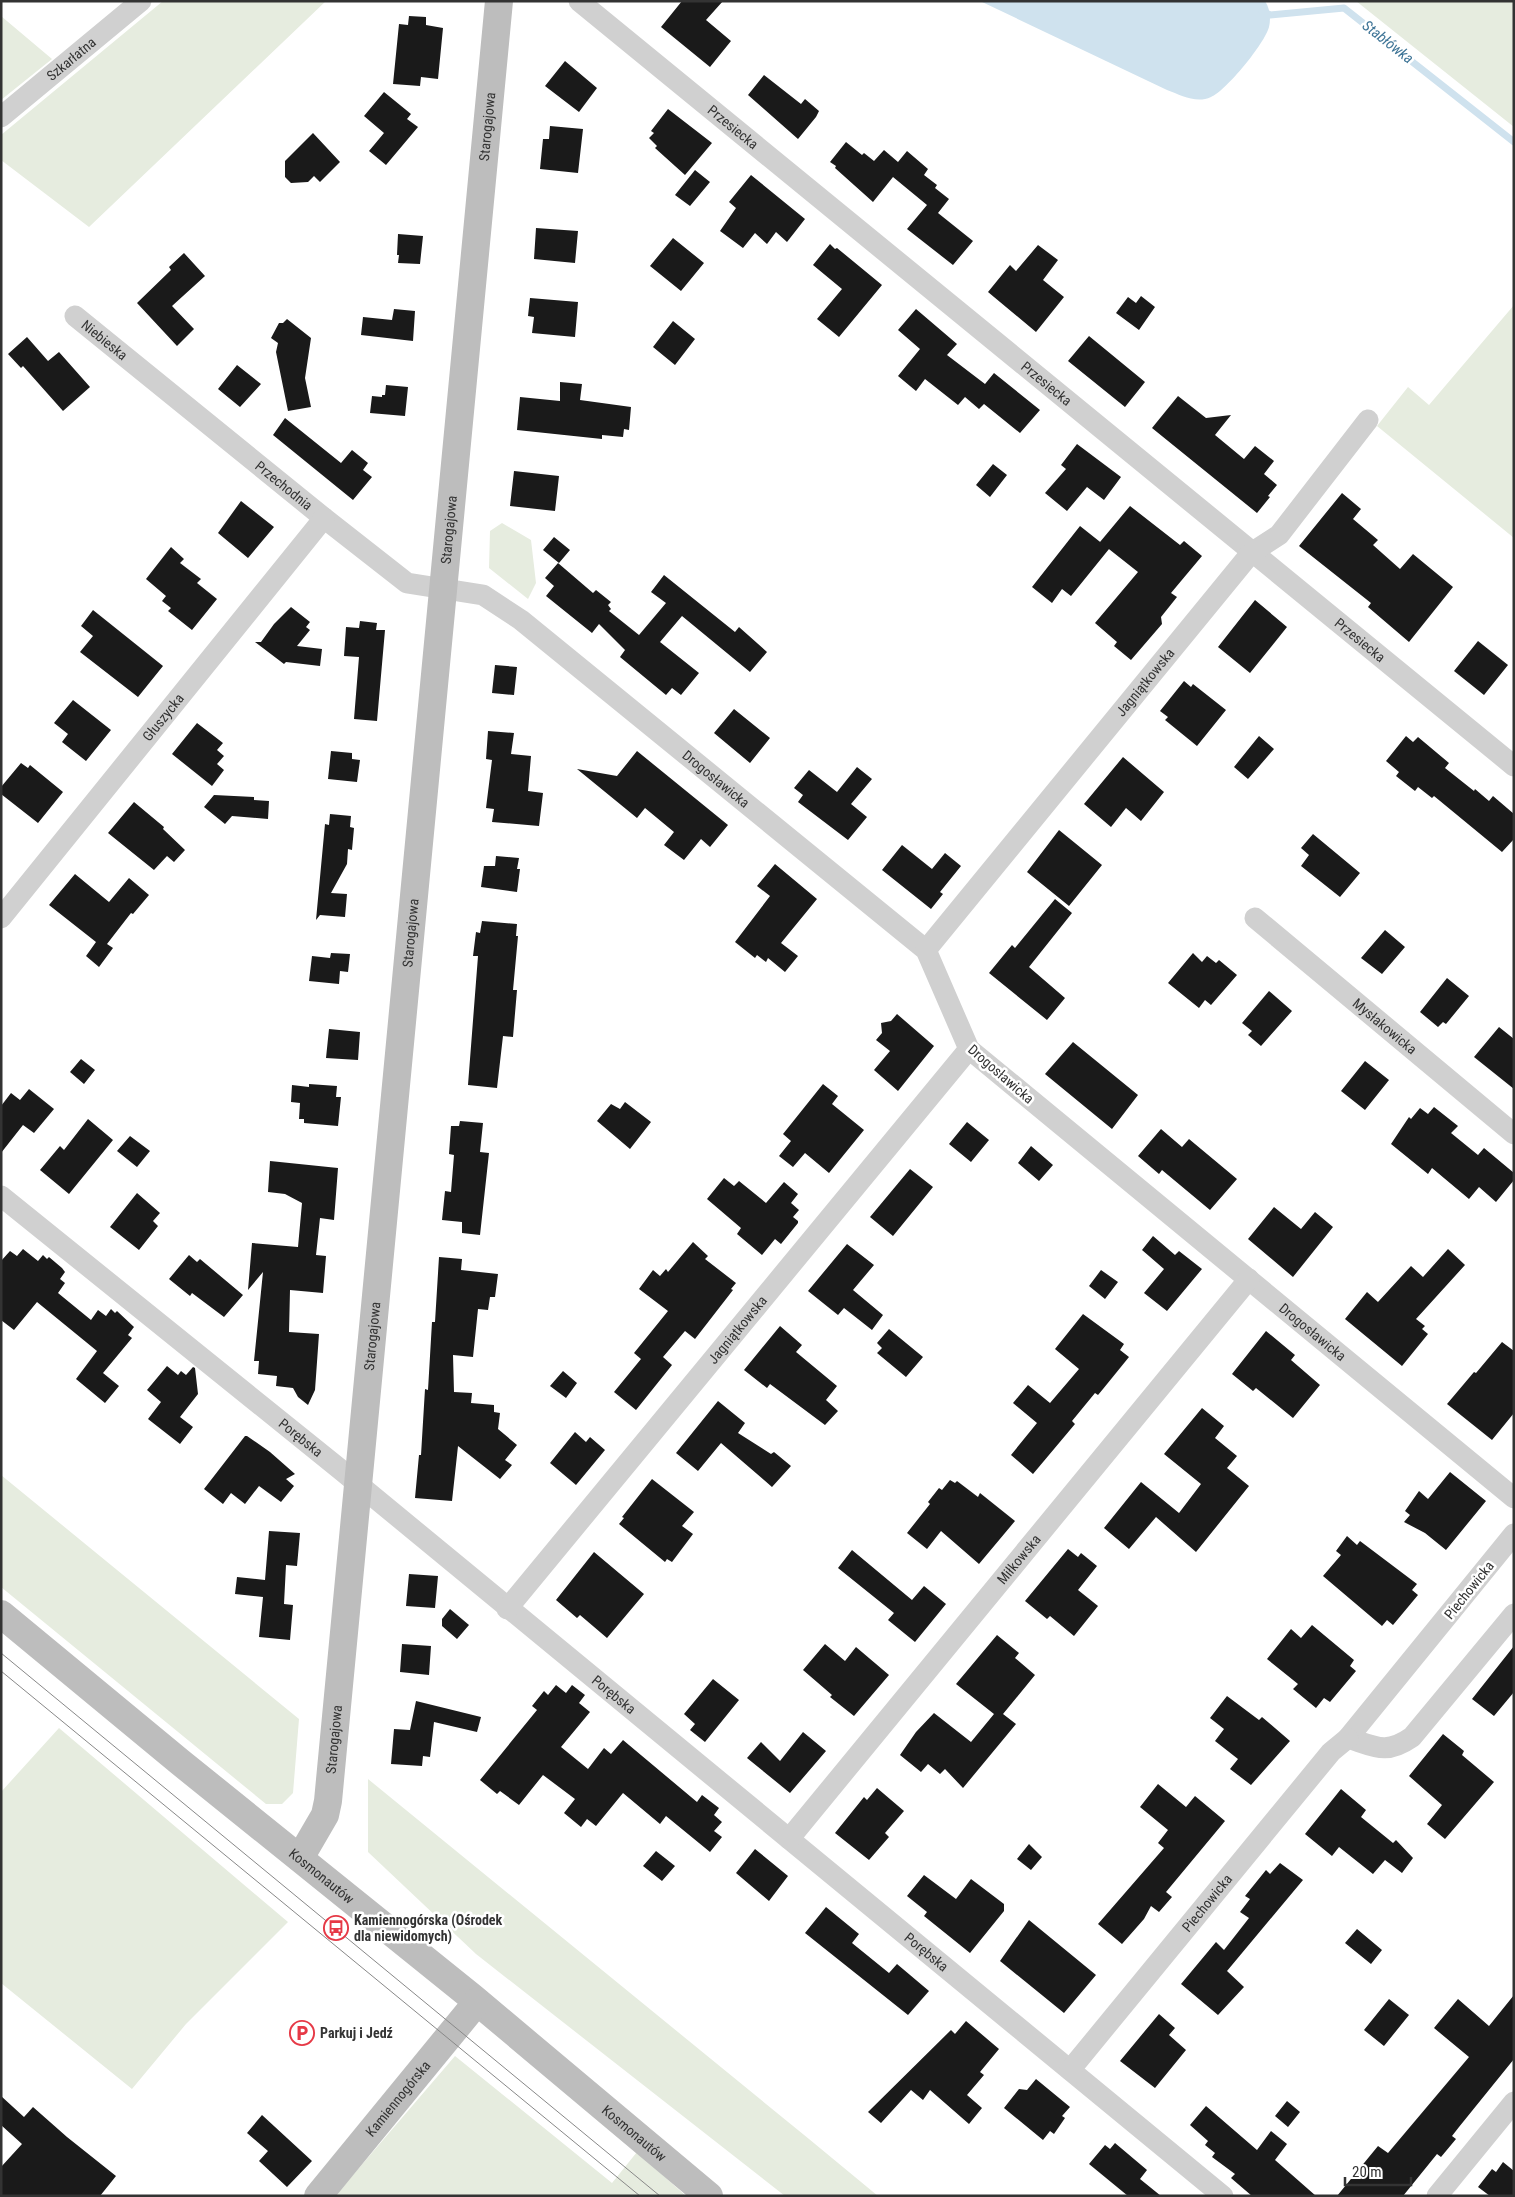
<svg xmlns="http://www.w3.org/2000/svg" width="1515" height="2197" font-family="'Roboto Condensed',sans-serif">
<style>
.green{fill:#e6ecdf}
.water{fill:#cfe2ee}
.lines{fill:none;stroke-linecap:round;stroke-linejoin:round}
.stream{stroke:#cfe2ee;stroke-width:7}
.building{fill:#1a1a1a}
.street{stroke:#d0d0d0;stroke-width:21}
.secondary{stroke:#bdbdbd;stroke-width:28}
.tram{stroke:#888;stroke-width:1}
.labels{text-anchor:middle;stroke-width:5;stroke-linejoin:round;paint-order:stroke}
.street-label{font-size:14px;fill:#333;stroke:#fff}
.poi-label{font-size:14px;font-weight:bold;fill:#333;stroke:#fff;text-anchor:start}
.water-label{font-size:15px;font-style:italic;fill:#3f7597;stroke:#fff}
</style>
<rect width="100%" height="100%" fill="#fff"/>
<path class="green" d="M163,1H326L89,227L1,160V135Z
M1356,1H1514V127Z
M1,16L52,59L1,100Z
M1514,305V538L1377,426L1408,387L1429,405Z
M502,523L531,540L536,583L528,599L489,568L490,531Z
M1,1475L299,1719L293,1793L282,1804H266L1,1587Z
M59,1728L288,1922L186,2024L132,2089L1,1983V1792Z
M368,1779L809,2139L878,2196H785L476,1954L368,1852Z
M455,2056L612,2183L637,2152L686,2196H335Z"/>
<path class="water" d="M980,1H1265C1270,8 1271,19 1269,27C1265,43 1226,91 1211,97C1196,104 1181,95 1167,90Z"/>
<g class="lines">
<path class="stream" d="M1262,11L1270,15L1344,8L1514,142"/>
</g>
<path class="building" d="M682,1H723L706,20L731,41L710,67L661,27Z
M409,16L426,17V25L443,28L438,79L421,77L420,86L393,84L399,24L408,25Z
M565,61L597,88L579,112L545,86Z
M764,75L801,104L805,99L819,111L816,117L798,139L748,95Z
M384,92L411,114L407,119L418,127L386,165L369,151L384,133L364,116Z
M668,109L712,143L685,175L655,148L657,146L649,138L654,133L651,131Z
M550,126L583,129L578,173L540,169L543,139H549Z
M313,133L340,162L320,182L314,176L308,182L291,183L285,177V161Z
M846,142L862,155L864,153L874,161L884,150L898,162L907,151L928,169L924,175L937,185L935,188L949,199L938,213L973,241L953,265L907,229L927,205L893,177L873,202L835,168L836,166L830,162Z
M695,170L710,182L690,206L675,195Z
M751,175L805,219L787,242L776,232L767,244L755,233L743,248L720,231L736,208L729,202Z
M536,228L578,231L575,263L534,259Z
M398,234L423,236L420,264L398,263L399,255H397Z
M673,238L704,263L681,291L650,266Z
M830,244L835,249L837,248L882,285L839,337L817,319L842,289L813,265Z
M1038,245L1058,260L1043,280L1064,297L1036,332L988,292L1010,265L1016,271Z
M184,253L205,276L172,306L194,329L177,346L137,303L171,270L169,267Z
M1141,296L1155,307L1139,330L1116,313L1128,297L1136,303Z
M530,298L578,302L575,337L532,333L534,317L528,316Z
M394,309L415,311L413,341L361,335L363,317L392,320Z
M916,309L957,344L947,355L985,384L994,373L1040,410L1020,433L984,404L979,409L965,397L958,405L925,379L916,391L898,376L920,349L898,330Z
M287,319L311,338L305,378L311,407L288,411L276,352L278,343L271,338L279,323H283Z
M673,321L695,339L675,365L653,347Z
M1089,336L1145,382L1125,407L1068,361Z
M27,337L48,361L59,352L90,387L63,411L23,366L21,368L8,354Z
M237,365L261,384L240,407L218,389Z
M560,382L582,384L580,400L631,407L629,430L624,429L623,437L602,435V439L517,430L520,397L560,401Z
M386,385L408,387L405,416L370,413L372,396L382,397V395H385Z
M1178,396L1206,418L1231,415L1215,435L1244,459L1255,446L1274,461L1264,474L1277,485L1268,496L1270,497L1257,513L1152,428Z
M285,418L341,463L352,450L368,463L363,470L372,477L353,500L273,435Z
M1077,444L1121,477L1104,500L1087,487L1067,511L1045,493L1066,469L1061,465Z
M993,464L1007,475L990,497L976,485Z
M514,471L559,476L555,511L510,506Z
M1342,493L1361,509L1353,519L1378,540L1373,545L1400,569L1413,554L1453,587L1409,642L1368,607L1371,603L1299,546Z
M241,501L274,527L248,558L218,533Z
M1130,506L1180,545L1184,541L1202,556L1171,593L1177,597L1161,617L1162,624L1131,660L1114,646L1117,642L1095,623L1138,572L1100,542Z
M1080,526L1109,549L1071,596L1062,589L1052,603L1032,587Z
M554,537L570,550L559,563L543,550Z
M171,547L184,559L180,563L201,579L197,583L217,599L192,630L168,611L171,608L162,601L166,596L146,579Z
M558,563L593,593L596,590L611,602L608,605L611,609L609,611L639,635L666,603L651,592L664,575L735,632L739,627L767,652L750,672L682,616L660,642L699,673L681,695L672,688L666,695L620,657L625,650L599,624L592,633L546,596L554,586L545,578Z
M1255,600L1287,627L1250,673L1218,647Z
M291,607L310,622L306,627L310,630L297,646L322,649L320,666L286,662L284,664L255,642H261L274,624Z
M93,610L163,666L138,697L80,652L93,636L81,626Z
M360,621L377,623L376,630H385L377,721L354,719L359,657L344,656L346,627L359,628Z
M1478,641L1508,665L1484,695L1454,671Z
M495,665L517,667L514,695L492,693Z
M1184,681L1191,687L1193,684L1226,710L1197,746L1165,720L1168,717L1160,711Z
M73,700L111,730L86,761L62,742L68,734L54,723Z
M734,709L770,738L750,763L714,733Z
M197,723L223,743L217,750L224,756L217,764L224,770L212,786L172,754Z
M488,731L514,733L511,754L531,756L528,791L543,793L539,826L492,822L494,809L486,808L492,760L486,759Z
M1259,736L1274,749L1248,779L1234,767Z
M1406,736L1413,742L1418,737L1449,763L1445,768L1474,791L1475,789L1489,801L1493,796L1514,814V839L1502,852L1434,796L1432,798L1418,787L1415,791L1396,776L1399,772L1386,761Z
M331,751L352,753V759L360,760L357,782L328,779Z
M637,751L728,825L710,847L701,839L684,860L664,845L674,832L645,808L637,818L577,769L617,776Z
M1123,757L1164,792L1141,821L1126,808L1111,827L1084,804Z
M21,763L28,768L30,765L63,792L38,823L1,794V787Z
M857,767L872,779L851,804L867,817L848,840L798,802L803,795L794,788L809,770L837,792Z
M214,795L254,797V800L269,801L268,819L232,816L225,824L204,807Z
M134,802L164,827L163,829L185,850L174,862L167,856L154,870L108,833Z
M330,814L351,816L350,827L354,828L352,850L348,849L347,864L331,893L347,894L345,917L320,915L316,920L325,824L329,825Z
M1059,830L1102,865L1069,906L1027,872Z
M1313,834L1360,873L1340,897L1301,866L1309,855L1301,848Z
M902,845L932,869L945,853L961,866L940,892L943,894L931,909L882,870Z
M496,856L519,858L517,869H520L517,892L481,887L484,866H495Z
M775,864L817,899L781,943L798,956L785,972L768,958L766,962L757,955L755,958L735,942L770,896L757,886Z
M75,874L109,902L129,878L149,895L133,914L131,913L107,944L113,948L99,967L86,956L96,942L49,905Z
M1055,899L1072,913L1029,967L1065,998L1047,1020L989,973L1012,945L1015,948Z
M482,921L517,924L516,936H518L513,990H517L513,1037L503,1036L497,1088L468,1085L478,956H473L476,932L480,933Z
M1385,930L1405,947L1382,974L1361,958Z
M331,953L350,954L348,972L340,971L339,984L309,981L312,956L330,958Z
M1193,953L1202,962L1207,956L1216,963L1219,960L1237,975L1211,1005L1205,1000L1199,1008L1168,983Z
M1447,978L1469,996L1446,1024L1443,1022L1438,1027L1420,1012Z
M1269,991L1292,1011L1261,1046L1248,1035L1252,1031L1242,1023Z
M897,1014L934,1046L898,1091L874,1070L890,1051L876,1040L882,1033L881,1023L891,1021Z
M1499,1027L1514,1039V1089L1474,1057Z
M329,1029L360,1032L358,1060L326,1058Z
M1073,1042L1138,1095L1112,1129L1045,1074Z
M81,1059L95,1070L84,1084L70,1072Z
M1365,1061L1389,1080L1365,1110L1341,1091Z
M309,1084L337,1086L336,1097H341L338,1126L304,1123V1119H299L300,1103L291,1102L292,1085L309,1087Z
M823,1084L838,1096L832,1104L864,1130L829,1173L805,1153L793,1167L779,1156L791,1141L783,1134Z
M29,1089L54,1109L34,1133L23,1125L1,1153V1106L11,1093L20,1100Z
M625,1102L651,1122L630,1149L597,1121L611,1104L620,1109Z
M1434,1107L1458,1126L1451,1133L1478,1155L1484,1148L1514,1173V1180L1496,1202L1479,1187L1469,1199L1432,1168L1428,1174L1391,1144L1409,1117L1411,1119L1420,1108L1428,1114Z
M88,1119L113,1140L69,1194L40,1170L60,1146L64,1150Z
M460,1121L483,1123L480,1152L489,1153L480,1235L462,1233V1222L442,1220L445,1191L451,1192L454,1155L449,1154L451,1126H459Z
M967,1122L989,1140L971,1162L949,1144Z
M1161,1129L1182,1147L1189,1139L1237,1179L1210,1210L1162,1170L1159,1174L1138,1156Z
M130,1136L150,1151L137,1167L117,1151Z
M1031,1146L1053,1165L1039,1181L1018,1163Z
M270,1161L338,1168L334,1220L320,1218L316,1255L326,1256L323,1293L290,1290L289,1332L319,1334L315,1390L308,1405L298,1397L293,1388L276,1386L277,1376L258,1374L259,1361H254L263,1272L248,1290L252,1243L298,1247L302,1203L285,1194L268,1192Z
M910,1169L933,1187L893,1236L870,1217Z
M724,1178L734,1186L739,1181L766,1203L784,1182L798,1194L791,1203L799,1210L793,1217L798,1221V1223L781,1244L775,1239L762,1255L737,1234L741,1228L707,1199Z
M137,1193L160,1213L153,1221L158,1226L139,1250L110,1227Z
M1274,1207L1301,1229L1315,1212L1333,1227L1293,1277L1248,1239Z
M1153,1236L1175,1255L1179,1251L1202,1269L1167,1311L1144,1293L1164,1269L1142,1250Z
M693,1242L708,1256L705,1259L736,1283L731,1289L733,1290L695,1339L685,1331L663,1357L672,1365L636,1410L614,1392L641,1359L634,1353L668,1311L639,1289L653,1270L660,1276L666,1269L668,1272Z
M847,1244L874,1265L853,1290L883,1315L872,1330L844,1308L838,1315L808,1291Z
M23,1249L38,1261L43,1255L47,1259L49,1257L62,1268L65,1272L60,1279L65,1283L58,1293L91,1320L98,1310L106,1316L111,1309L115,1313L117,1311L134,1327L128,1335L132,1338L103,1373L119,1386L105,1403L76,1379L97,1351L37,1302L14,1330L1,1320V1261L10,1251L17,1256Z
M1448,1249L1465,1265L1416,1319L1425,1326L1422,1329L1428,1334L1402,1366L1345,1319L1367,1292L1378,1302L1411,1266L1423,1277Z
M189,1255L197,1262L200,1259L243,1295L224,1317L192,1293L190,1296L169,1279Z
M439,1257L462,1259L461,1270L498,1274L495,1297H490L488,1310L478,1309L473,1357L453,1355L454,1392L472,1393L471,1403L494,1405V1412L500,1413L498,1429L517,1445L505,1460L512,1465L500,1479L458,1446L452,1501L415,1498L419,1455H421L425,1389L428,1390L432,1322H435Z
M1101,1270L1118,1282L1105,1299L1089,1286Z
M1083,1314L1124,1344L1120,1350L1129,1357L1103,1389L1098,1395L1095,1393L1072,1421L1075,1424L1033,1474L1011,1455L1037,1423L1013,1403L1028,1385L1050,1403L1079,1369L1055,1349Z
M780,1326L802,1345L796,1352L837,1386L826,1400L838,1411L825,1425L770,1384L767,1388L744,1370Z
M889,1329L923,1357L906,1377L877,1353L882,1348L877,1343Z
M1266,1331L1295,1355L1291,1360L1320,1385L1293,1418L1256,1388L1253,1391L1232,1374Z
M1502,1342L1514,1351V1413L1492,1440L1447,1404L1474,1372L1476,1373Z
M167,1366L178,1375L181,1371L186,1375L193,1367L195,1368L198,1394L180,1417L193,1427L180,1444L148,1419L161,1402L147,1390Z
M563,1371L577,1383L566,1398L550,1386Z
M718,1401L745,1423L738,1433L771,1454L774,1452L791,1466L772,1487L721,1443L698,1471L676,1453Z
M1202,1408L1224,1426L1215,1438L1237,1456L1227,1468L1249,1486L1196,1552L1156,1517L1129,1549L1104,1528L1141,1482L1179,1513L1201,1484L1164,1454Z
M575,1432L586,1442L590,1437L605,1450L576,1485L550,1463Z
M245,1436H247L270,1452L295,1474L286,1479L294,1486L281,1502L259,1486L245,1504L231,1493L223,1504L204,1489Z
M1450,1472L1486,1501L1446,1550L1425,1533L1404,1522L1410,1515L1405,1511L1419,1491L1428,1499Z
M652,1479L694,1512L682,1526L693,1534L672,1562L667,1559L665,1562L619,1524L624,1518L622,1517Z
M950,1480L955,1483L957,1481L978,1497L980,1493L1015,1521L979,1564L941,1531L927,1549L907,1533L930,1504L928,1502L939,1488L942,1490Z
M269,1531L300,1533L297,1566L286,1565L284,1604L293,1605L290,1640L259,1637L263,1597L235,1594L237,1577L265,1580Z
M1347,1536L1357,1545L1360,1541L1417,1584L1412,1590L1418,1595L1393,1625L1387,1620L1382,1626L1323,1576L1341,1555L1336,1551Z
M1068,1549L1078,1557L1081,1553L1097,1566L1078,1590L1098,1606L1074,1636L1050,1616L1047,1619L1025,1601Z
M852,1550L912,1600L924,1586L946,1604L915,1642L888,1620L894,1613L838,1568Z
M594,1552L644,1594L607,1638L580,1615L577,1618L556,1600Z
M409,1574L438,1576L435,1608L406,1606Z
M450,1609L469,1625L457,1639L442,1626V1619Z
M1312,1625L1354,1660L1350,1666L1356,1671L1330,1702L1324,1698L1316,1708L1293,1689L1298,1684L1267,1659L1291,1629L1301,1638Z
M997,1635L1019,1653L1015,1658L1035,1675L1003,1714L1016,1724L963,1788L945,1769L940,1774L928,1764L921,1772L900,1755L916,1732L934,1713L971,1742L994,1714L956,1684Z
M402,1644L431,1646L429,1675L400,1672Z
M825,1644L845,1661L856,1647L889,1675L854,1716L830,1697L832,1695L803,1670Z
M1514,1646V1692L1494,1716L1472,1699Z
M713,1679L739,1700L705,1742L690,1730L695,1724L684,1714Z
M556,1685L566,1693L572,1685L585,1695L579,1703L590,1712L561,1747L588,1769L604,1748L611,1754L623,1740L697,1802L702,1795L719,1808L714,1815L722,1822L714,1831L722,1837L710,1852L666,1816L660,1824L623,1793L596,1826L587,1819L581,1827L564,1813L575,1799L543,1775L519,1805L500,1791L497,1794L480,1780L537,1710L532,1706L544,1691L548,1695Z
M1227,1696L1259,1720L1262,1717L1290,1741L1251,1785L1230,1769L1238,1759L1215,1741L1224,1729L1210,1718Z
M416,1701L481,1717L477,1732L434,1722L430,1757L423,1756L422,1766L391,1764L394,1729L410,1730Z
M803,1732L826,1751L790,1793L747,1758L761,1742L780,1761Z
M1443,1734L1464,1751L1462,1755L1494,1782L1445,1839L1427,1824L1442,1805L1409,1776Z
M1158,1784L1186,1807L1195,1796L1225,1821L1166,1892L1172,1897L1159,1912L1151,1906L1144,1919L1122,1944L1098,1924L1164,1848L1158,1843L1168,1830L1140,1807Z
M877,1788L904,1811L885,1833L889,1837L869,1860L835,1833L864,1797L867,1800Z
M1341,1789L1366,1810L1361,1817L1393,1843L1396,1840L1413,1858L1402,1873L1385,1860L1373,1874L1339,1847L1332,1856L1305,1834Z
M1029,1844L1042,1857L1031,1870L1017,1859Z
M755,1849L788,1876L769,1901L736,1873Z
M656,1851L675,1866L662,1881L643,1866Z
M1280,1863L1303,1880L1227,1971L1244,1987L1218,2015L1181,1984L1216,1942L1224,1950L1249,1918L1240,1912L1250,1899L1245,1896L1266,1870L1270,1874Z
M924,1875L956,1899L971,1879L1004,1904V1911L970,1953L924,1916L927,1912L907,1896Z
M826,1907L859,1934L852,1943L889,1973L897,1964L929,1991L908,2015L805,1933Z
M1029,1920L1096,1975L1064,2013L1000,1961Z
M1357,1929L1382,1950L1371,1964L1345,1943Z
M1514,1995V2059L1459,2127L1452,2136L1456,2139L1441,2157L1437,2154L1403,2196H1337L1378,2146L1388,2153L1469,2057L1434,2028L1458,1999L1489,2026Z
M1389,1999L1409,2015L1384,2046L1364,2030Z
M1159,2014L1175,2028L1169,2035L1186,2050L1155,2088L1120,2061Z
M966,2021L999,2049L980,2072L984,2075L967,2095L982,2108L969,2124L930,2090L923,2100L911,2090L881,2123L868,2112L951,2030L955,2034Z
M1036,2079L1070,2107L1062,2116L1065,2118L1054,2134L1050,2131L1043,2140L1004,2108L1019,2089L1027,2090Z
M1,2096L24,2117L33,2107L67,2137L116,2176L100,2196H1V2167L22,2144L1,2125Z
M1287,2101L1300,2112L1288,2127L1275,2116Z
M1206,2106L1257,2150L1271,2131L1287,2144L1275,2160L1316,2196H1252L1231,2178L1235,2174L1212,2157L1215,2153L1205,2145L1208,2141L1190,2125Z
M262,2115L312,2161L287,2187L259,2161L268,2151L247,2133Z
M1115,2143L1147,2170L1140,2179L1161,2196H1128L1089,2164L1105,2145L1110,2149Z
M1503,2162L1514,2171V2196H1490L1478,2187L1492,2169L1496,2172Z"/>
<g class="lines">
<g class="street">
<path id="s1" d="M579,1L1514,766"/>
<path id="s2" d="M1,117L141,1"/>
<path id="s3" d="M75,316L324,518L407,583L483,595L521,620L926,950L969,1049L1514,1498"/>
<path id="s4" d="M1,918L324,518"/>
<path id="s5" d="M1255,918L1514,1134"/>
<path id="s6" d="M926,950L1251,553L1279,535L1368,420"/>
<path id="s7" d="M1,1196L341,1470L1223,2196"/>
<path d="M1514,1534L1348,1738C1376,1747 1386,1755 1412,1737L1514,1614"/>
<path id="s8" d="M507,1609L969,1049"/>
<path id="s9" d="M789,1839L1249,1279"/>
<path id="s10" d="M1070,2070L1331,1752L1348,1738"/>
<path d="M1437,2196L1514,2102"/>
</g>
<g class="secondary">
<path id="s11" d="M1,1614L180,1762L473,1998L709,2196"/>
<path id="s12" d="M300,1858L325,1815L328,1801L499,1"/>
<path id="s13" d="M318,2196L477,2002"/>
</g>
<path class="tram" d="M1,1653L660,2196
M1,1671L640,2196"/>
</g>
<defs>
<symbol id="bus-ring" viewBox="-11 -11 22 22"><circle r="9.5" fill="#fff" stroke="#e63946" stroke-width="1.5"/><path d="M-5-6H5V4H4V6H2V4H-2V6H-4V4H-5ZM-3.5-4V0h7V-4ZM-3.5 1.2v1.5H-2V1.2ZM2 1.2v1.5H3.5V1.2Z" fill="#e63946"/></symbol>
<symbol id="parking-ring" viewBox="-11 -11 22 22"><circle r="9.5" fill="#fff" stroke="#e63946" stroke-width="1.5"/><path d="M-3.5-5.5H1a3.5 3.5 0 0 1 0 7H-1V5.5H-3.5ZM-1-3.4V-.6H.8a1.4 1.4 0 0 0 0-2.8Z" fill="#e63946"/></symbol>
</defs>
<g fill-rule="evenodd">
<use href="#bus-ring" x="322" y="1914" width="28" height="28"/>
<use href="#parking-ring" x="288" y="2019" width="28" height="28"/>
</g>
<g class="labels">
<g class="street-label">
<text dy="5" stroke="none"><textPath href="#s2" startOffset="91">Szkarłatna</textPath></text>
<text dy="5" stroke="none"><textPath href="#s12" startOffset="1746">Starogajowa</textPath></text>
<text dy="5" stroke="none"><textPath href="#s1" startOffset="199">Przesiecka</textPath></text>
<text dy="5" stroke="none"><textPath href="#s3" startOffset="38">Niebieska</textPath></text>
<text dy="5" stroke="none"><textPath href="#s1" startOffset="604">Przesiecka</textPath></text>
<text dy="5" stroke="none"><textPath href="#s3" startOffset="269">Przechodnia</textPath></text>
<text dy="5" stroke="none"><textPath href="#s12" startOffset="1341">Starogajowa</textPath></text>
<text dy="5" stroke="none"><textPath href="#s1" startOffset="1009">Przesiecka</textPath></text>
<text dy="5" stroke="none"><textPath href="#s6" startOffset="346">Jagniątkowska</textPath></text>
<text dy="5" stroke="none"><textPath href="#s4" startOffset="258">Głuszycka</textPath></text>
<text dy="5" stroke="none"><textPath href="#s3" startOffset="800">Drogosławicka</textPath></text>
<text dy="5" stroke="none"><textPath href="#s12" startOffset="936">Starogajowa</textPath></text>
<text dy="5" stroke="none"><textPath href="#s5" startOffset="169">Mysłakowicka</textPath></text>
<text transform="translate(1001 1074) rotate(41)" y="5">Drogosławicka</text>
<text dy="5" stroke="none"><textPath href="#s8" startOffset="362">Jagniątkowska</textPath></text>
<text dy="5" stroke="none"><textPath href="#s3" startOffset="1624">Drogosławicka</textPath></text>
<text dy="5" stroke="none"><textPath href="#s12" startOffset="531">Starogajowa</textPath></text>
<text dy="5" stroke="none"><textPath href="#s7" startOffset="385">Porębska</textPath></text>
<text dy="5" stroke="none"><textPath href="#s9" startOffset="362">Miłkowska</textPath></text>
<text transform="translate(1469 1590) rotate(-51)" y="5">Piechowicka</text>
<text dy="5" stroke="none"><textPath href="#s7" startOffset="790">Porębska</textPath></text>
<text dy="5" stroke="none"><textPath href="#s12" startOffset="126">Starogajowa</textPath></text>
<text dy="5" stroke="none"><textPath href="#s11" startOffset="414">Kosmonautów</textPath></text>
<text dy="5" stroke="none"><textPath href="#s10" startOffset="216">Piechowicka</textPath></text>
<text dy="5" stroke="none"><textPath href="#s7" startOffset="1195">Porębska</textPath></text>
<text dy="5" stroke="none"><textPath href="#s13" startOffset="126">Kamiennogórska</textPath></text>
<text dy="5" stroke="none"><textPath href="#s11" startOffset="819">Kosmonautów</textPath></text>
</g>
<g class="poi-label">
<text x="354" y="1925">Kamiennogórska (Ośrodek<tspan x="354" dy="16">dla niewidomych)</tspan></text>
<text x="320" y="2038">Parkuj i Jedź</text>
</g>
<g class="water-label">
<text transform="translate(1388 42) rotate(38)" y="5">Stabłówka</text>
</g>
</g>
<rect width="1515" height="2197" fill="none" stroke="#333333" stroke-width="5"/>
<path d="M1345 2177v8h66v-8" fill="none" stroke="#333333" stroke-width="2.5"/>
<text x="1352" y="2177" font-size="15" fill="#333333" stroke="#ffffff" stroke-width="4" paint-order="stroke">20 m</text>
</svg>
